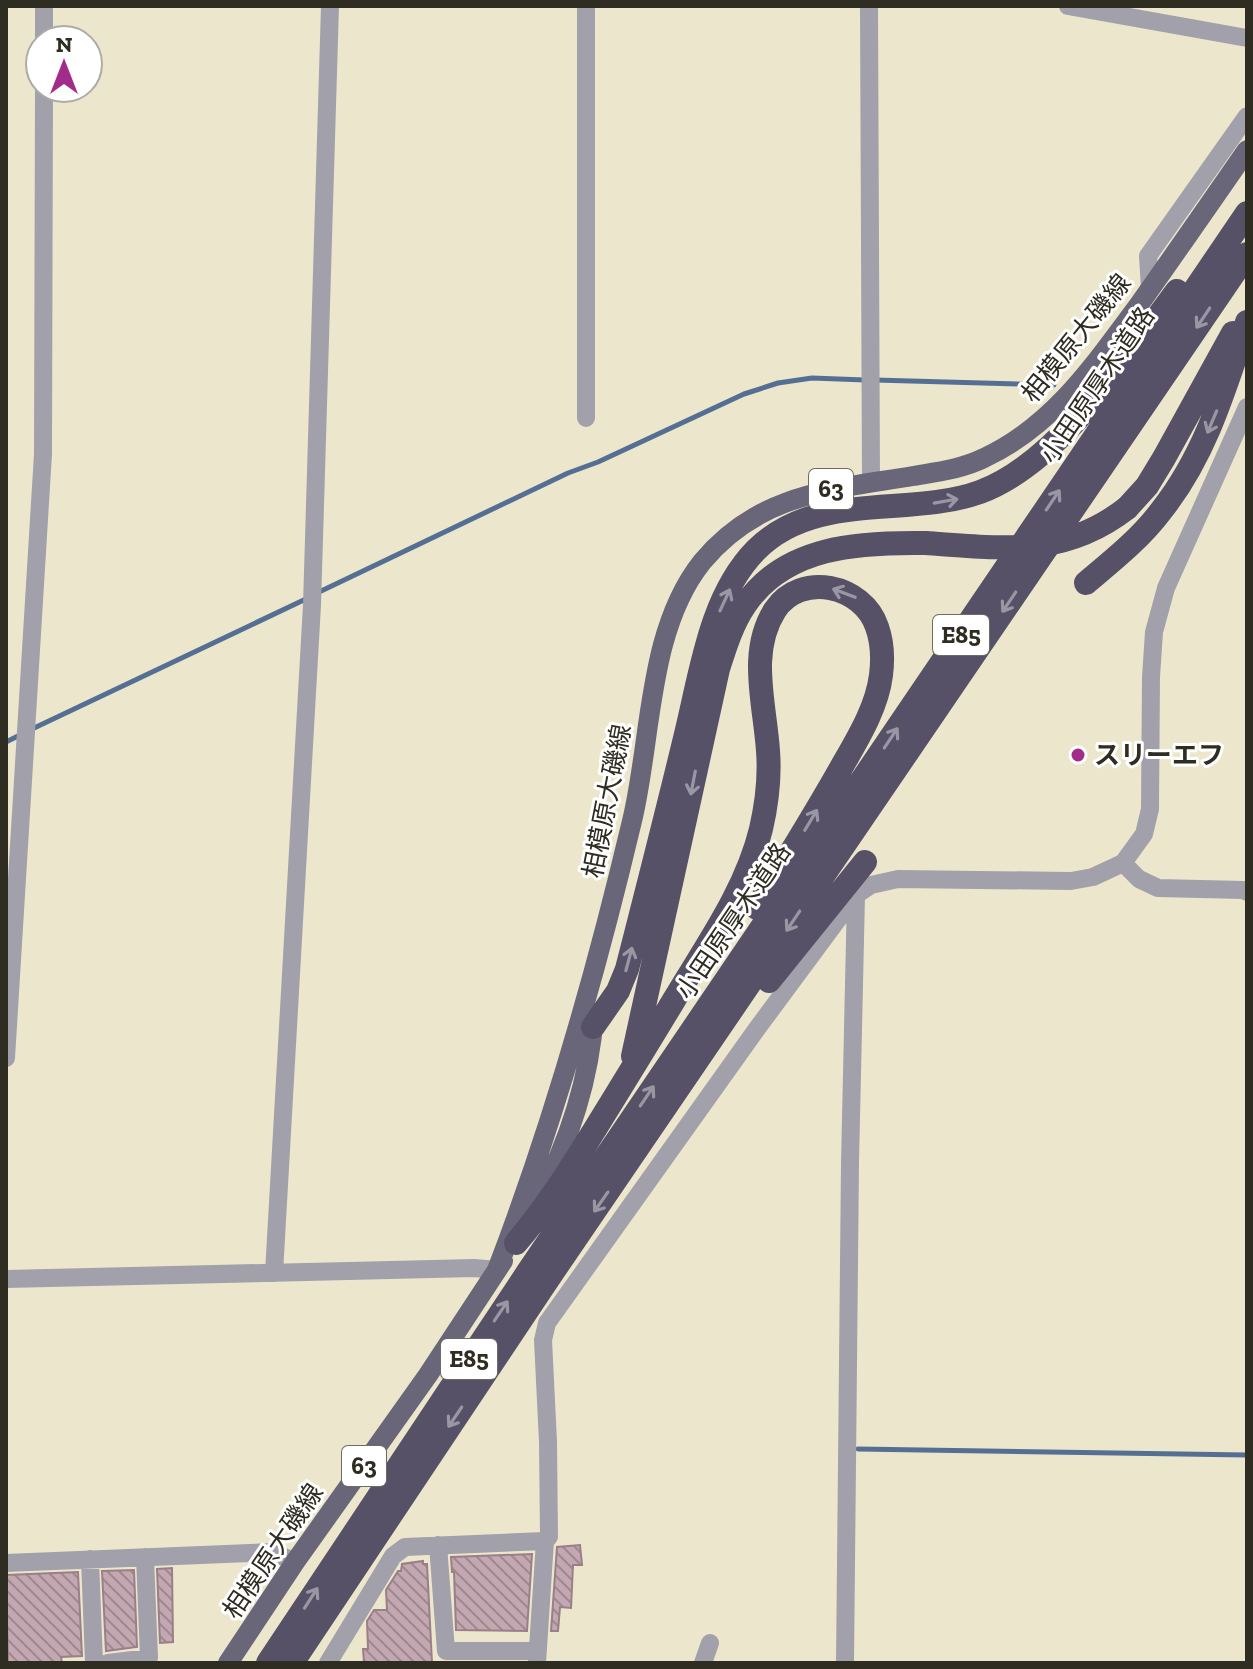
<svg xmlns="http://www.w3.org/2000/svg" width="1253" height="1669" font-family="'Zilla Slab','Noto Sans JP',serif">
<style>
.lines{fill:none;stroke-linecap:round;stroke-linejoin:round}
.stream{stroke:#556f94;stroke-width:5}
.building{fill:url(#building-back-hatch);stroke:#9a7f88;stroke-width:2}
.minor{stroke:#a2a0ab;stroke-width:18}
.major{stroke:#6a6679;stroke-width:20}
.highway{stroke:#565167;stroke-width:24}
.highway-bridge{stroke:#565167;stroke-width:24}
.oneway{stroke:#9a97a4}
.poi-dot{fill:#a12d88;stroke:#fff;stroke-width:3}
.labels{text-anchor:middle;stroke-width:6;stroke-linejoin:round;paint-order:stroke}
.shield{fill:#fff;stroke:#6d6c64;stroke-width:2}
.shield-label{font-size:24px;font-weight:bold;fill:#2f2d22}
.street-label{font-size:26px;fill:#2f2d22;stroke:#fff}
.poi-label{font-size:26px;font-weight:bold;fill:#2f2d22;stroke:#fff;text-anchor:start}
</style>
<defs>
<pattern id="building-back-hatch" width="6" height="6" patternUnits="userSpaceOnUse" patternTransform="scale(2)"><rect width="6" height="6" fill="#c3a7b1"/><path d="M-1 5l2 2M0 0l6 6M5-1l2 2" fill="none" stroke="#9f8890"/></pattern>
</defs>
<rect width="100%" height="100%" fill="#ece7cc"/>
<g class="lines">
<path class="stream" d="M875,380L1054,385
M317,593L568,473L598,462L744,394L778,383L812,378L865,380
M32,729L308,598
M6,742L20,735
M858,1449L1247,1455"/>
</g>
<path class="building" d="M580,1545L582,1565H573L571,1608L560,1607L558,1631H551L557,1547Z
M532,1554L527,1631L456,1630L454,1572H452L451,1557Z
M423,1561V1564H427L432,1663H364L363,1649H368L367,1621L374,1610H387L386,1590L398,1571H401L402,1564Z
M172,1568L173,1642L160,1643L157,1569Z
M134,1570L137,1647L106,1651L102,1571Z
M78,1572L82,1656L61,1657L62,1663H8L6,1575Z"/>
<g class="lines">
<path class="minor" d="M586,6V418
M869,6L871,483
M1068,6L1247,38
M44,40V6
M1150,289L1148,256L1247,116
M1123,863L1139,879L1158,888L1243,890L1247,892
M6,1058L43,454L44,88
M274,1273L312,605L330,6
M6,1279L474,1268L497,1270
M438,1545L446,1651H538
M90,1559L94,1663
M6,1563L273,1552L295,1562
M108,1663L149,1658L145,1557
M328,1663L393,1556L405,1547L545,1541
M537,1663L545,1541L549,1537L548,1442L543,1340L547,1323L756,1030L856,895L871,885L898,879L1071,881L1093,877L1123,863L1144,834L1150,809L1151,677L1154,632L1166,588L1247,407
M703,1663L710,1643
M845,1663L850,1163L856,895"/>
<path class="major" d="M537,1203C568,1144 590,1078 594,1013
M497,1270C553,1124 596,973 632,821C652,739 647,631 702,562C759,493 831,490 913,476C936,472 962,469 984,458C1053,426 1094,365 1138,306C1175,254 1211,202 1247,150
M228,1663L295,1562L428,1375L503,1261"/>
<path class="highway" d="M1127,508L1147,486L1164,458L1233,333
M1086,583C1112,561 1140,539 1161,511C1205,456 1225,388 1247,322
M769,981L865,862
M593,1027L618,991L627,969C647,891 667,813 686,734C701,673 710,597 756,550C816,490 908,518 980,492C1059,463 1128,356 1177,291
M633,1056L718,669C725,647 732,624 745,605C785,546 859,542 925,543
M516,1243C545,1209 568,1173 592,1134C619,1090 647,1045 674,1000C706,946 746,891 761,829C767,803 770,777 768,751C765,704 748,652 775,610C801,571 863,585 877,627C882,641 883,659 881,675C877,708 857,740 841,768C814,816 785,862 757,908
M268,1663L528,1272L1247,213
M292,1663L546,1282L1247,254"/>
<path class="highway-bridge" d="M925,543C1001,548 1063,558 1127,508"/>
</g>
<defs><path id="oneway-shaft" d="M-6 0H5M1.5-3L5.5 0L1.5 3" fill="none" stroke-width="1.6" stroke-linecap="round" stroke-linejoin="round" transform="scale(2)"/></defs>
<g class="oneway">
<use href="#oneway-shaft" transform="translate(1203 318) rotate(124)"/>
<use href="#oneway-shaft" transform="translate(1212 422) rotate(113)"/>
<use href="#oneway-shaft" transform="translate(1053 500) rotate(-56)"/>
<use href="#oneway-shaft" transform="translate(946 501) rotate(-10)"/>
<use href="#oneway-shaft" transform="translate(844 593) rotate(-159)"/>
<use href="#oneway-shaft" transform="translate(725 600) rotate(-65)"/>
<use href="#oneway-shaft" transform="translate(1009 602) rotate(124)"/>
<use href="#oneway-shaft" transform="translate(891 738) rotate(-56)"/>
<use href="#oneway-shaft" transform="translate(693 783) rotate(101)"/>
<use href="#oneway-shaft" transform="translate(811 820) rotate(-59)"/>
<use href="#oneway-shaft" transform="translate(793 921) rotate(124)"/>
<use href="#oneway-shaft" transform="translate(629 959) rotate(-75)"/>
<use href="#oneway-shaft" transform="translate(647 1096) rotate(-56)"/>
<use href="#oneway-shaft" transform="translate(601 1202) rotate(125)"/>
<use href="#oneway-shaft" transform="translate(501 1311) rotate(-56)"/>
<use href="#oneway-shaft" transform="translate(455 1417) rotate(124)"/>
<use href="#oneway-shaft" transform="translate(311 1598) rotate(-57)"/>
</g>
<circle class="poi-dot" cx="1078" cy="755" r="8"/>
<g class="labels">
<g class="shield">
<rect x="809" y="469" width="44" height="40" rx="6"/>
<rect x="933" y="615" width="56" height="40" rx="6"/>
<rect x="441" y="1339" width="56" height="40" rx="6"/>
<rect x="342" y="1446" width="44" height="40" rx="6"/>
</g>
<g class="shield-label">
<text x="831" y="497">63</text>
<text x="961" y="643">E85</text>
<text x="469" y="1367">E85</text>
<text x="364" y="1474">63</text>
</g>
<g class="street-label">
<text transform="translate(1076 338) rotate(-51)" y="9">相模原大磯線</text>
<text transform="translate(1097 385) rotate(-56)" y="9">小田原厚木道路</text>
<text transform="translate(607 801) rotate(-79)" y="9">相模原大磯線</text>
<text transform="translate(733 921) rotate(-56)" y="9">小田原厚木道路</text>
<text transform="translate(273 1551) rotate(-56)" y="9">相模原大磯線</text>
</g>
<g class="poi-label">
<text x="1094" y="764">スリーエフ</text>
</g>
</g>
<rect width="1253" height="1669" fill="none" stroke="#2f2d22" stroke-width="16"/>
<g transform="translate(64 64)"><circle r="38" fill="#ffffff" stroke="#acaba7" stroke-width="2"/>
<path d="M0-6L14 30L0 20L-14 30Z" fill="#a12d88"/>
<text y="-12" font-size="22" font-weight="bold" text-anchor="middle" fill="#2f2d22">N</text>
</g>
</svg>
